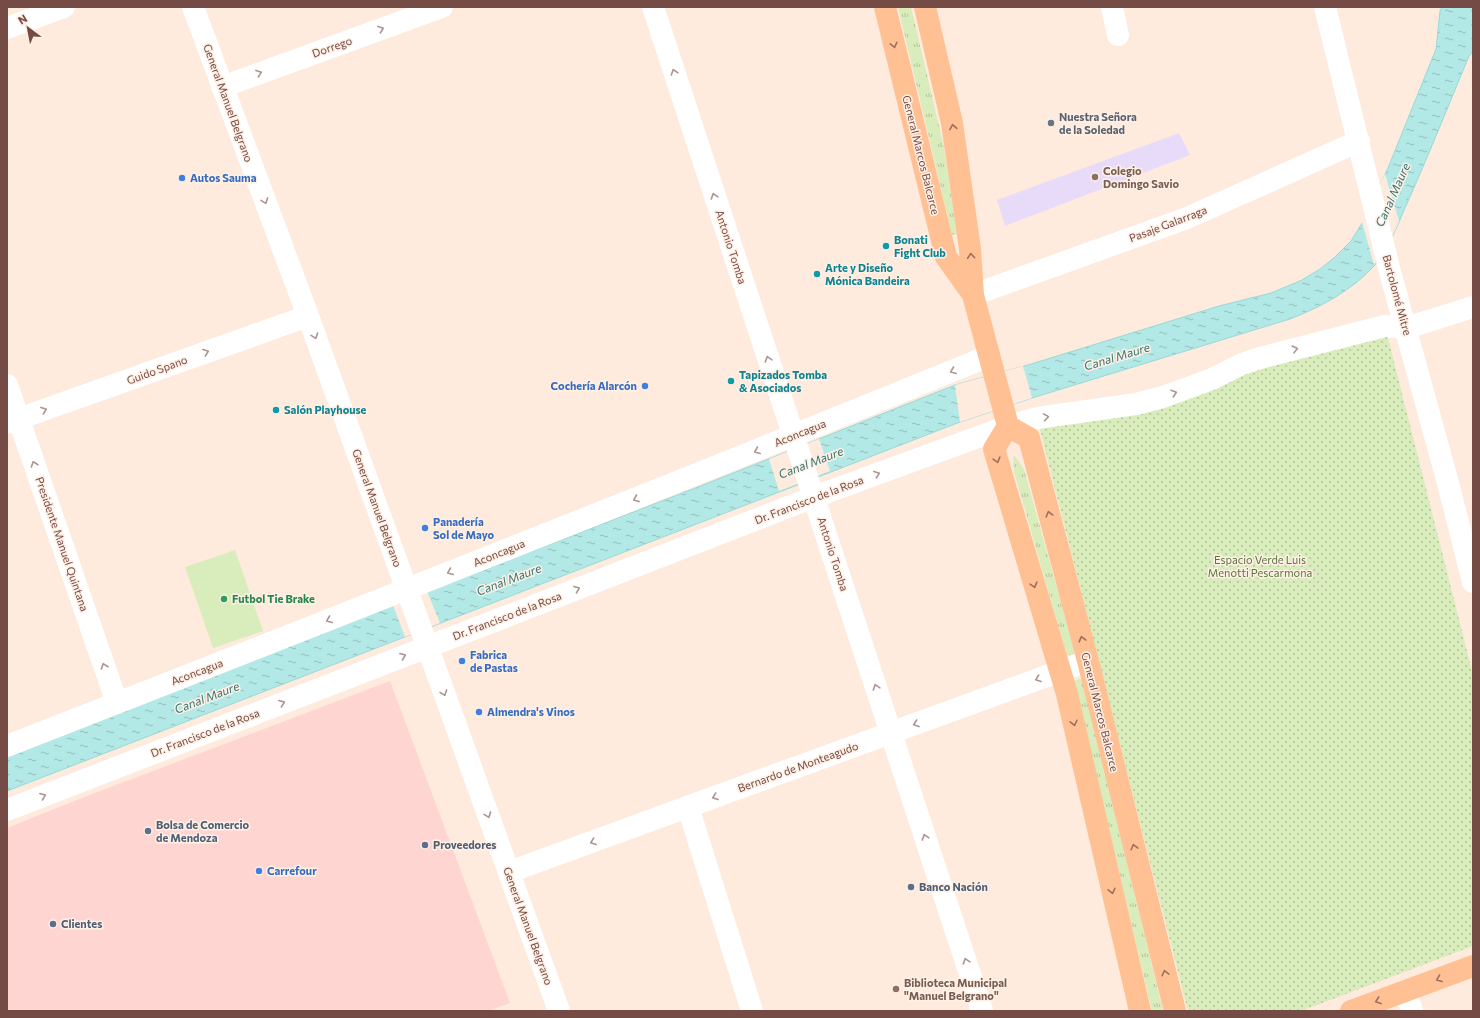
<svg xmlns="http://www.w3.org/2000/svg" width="1480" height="1018" font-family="Commissioner,sans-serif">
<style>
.commercial{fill:#ffd5d1}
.education{fill:#e8dbfa}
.grass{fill:url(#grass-tufts)}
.park{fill:url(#park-dots)}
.garden{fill:#d9ecbc}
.water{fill:url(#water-ripples);stroke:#97dad7}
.pier{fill:#feebde}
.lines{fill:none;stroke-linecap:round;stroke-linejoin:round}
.minor{stroke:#fff;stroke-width:22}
.major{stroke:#ffc194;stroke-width:22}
.oneway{stroke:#ac948f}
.oneway2{stroke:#9e6f5d}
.worship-dot{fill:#6b7280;stroke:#fff0e6;stroke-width:1.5}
.education-dot{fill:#8d6e63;stroke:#fff0e6;stroke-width:1.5}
.shop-dot{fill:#3f7fe0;stroke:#fff0e6;stroke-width:1.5}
.culture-dot{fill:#0f9aa8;stroke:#fff0e6;stroke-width:1.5}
.leisure-dot{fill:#2e9e5b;stroke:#fff0e6;stroke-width:1.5}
.service-dot{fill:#5c6f8a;stroke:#fff0e6;stroke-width:1.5}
.labels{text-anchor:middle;stroke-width:3;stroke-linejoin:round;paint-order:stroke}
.street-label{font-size:11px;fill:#754c45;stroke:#fff0e6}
.worship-label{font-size:11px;font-weight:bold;fill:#5b616d;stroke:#fff0e6;text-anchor:start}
.education-label{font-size:11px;font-weight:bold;fill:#785e54;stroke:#fff0e6;text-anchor:start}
.shop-label{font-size:11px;font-weight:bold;fill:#366cbe;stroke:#fff0e6;text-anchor:start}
.culture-label{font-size:11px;font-weight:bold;fill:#0d838f;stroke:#fff0e6;text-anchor:start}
.park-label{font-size:11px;fill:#58763a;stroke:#fff0e6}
.leisure-label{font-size:11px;font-weight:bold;fill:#27864d;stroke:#fff0e6;text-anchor:start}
.service-label{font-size:11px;font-weight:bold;fill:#4e5e75;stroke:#fff0e6;text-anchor:start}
.water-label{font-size:12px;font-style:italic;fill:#357573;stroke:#fff0e6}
</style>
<defs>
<pattern id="grass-tufts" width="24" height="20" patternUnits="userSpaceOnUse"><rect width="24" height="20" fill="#d9ecbc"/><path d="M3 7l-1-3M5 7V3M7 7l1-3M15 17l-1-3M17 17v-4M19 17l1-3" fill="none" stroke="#b5c19b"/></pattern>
<pattern id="park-dots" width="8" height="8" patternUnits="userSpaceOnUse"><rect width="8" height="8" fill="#d9ecbc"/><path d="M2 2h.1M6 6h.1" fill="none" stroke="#b5c19b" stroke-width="1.8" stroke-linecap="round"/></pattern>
<pattern id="water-ripples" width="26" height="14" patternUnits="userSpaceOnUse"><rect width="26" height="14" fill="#b2e8e5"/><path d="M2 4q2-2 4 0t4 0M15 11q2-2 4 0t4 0" fill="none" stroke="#95bebb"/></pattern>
</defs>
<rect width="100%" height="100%" fill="#feebde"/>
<path class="commercial" d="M390,681L510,1003L487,1011H7V828L74,801Z"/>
<path class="education" d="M1179,133L1190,155L1005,226L997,200Z"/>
<path class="grass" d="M898,7H911L943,143L957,234L952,235Z
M1015,456L1024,469L1075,653L1067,656L1014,472L1013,457Z
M1082,678L1163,1011H1152L1074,681Z"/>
<path class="park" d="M1385,326L1473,675V946L1301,1011H1188L1037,418L1094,409Z"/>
<path class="garden" d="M235,550L263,631L213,648L185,567Z"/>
<path class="water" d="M1442,7H1473V51L1469,56C1449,104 1430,152 1409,199C1399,221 1390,247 1374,266C1351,291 1321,307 1290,319L1032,398L960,422L7,791V755L703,485L955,385L1028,365L1219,306L1271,293L1302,280L1320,269L1335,257L1351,241L1364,220L1388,168L1436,49L1440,11Z"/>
<path class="pier" d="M1385,174L1399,221L1388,246L1374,265L1362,222Z
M1023,366L1032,398L960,422L955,385Z
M819,439L830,471L779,491L769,459Z
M427,591L440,623L405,637L393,605Z"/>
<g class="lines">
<path class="minor" d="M193,7L308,316L559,1011
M653,7L982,1011
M1112,7L1118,35
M1325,7L1390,272L1448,483L1473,582
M7,28L64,7
M222,87L442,7
M973,295L1187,218L1359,141
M7,385L117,703
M7,423L308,316
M7,746C335,618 663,489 989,356
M688,807L752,1011
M7,810L814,497L1008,426L1037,418L1136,404L1163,397L1212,379L1242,364L1260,358L1385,326L1406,328L1473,307
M509,872L1088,661
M1405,991L1412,1011"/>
<path class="major" d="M885,7L946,257L973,295
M925,7L952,123L970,249L973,295L1008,426L1029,438L1088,661L1175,1011
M1008,426L994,449L1067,694L1140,1011
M1351,1011L1473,966"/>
</g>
<defs><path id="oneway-chevron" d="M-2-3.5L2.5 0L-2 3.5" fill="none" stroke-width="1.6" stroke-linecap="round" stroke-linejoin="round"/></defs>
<g class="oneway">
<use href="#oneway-chevron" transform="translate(381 29) rotate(-20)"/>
<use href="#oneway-chevron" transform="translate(674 72) rotate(-108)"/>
<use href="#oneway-chevron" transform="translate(259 73) rotate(-20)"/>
<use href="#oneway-chevron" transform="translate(714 196) rotate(-108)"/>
<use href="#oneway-chevron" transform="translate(265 201) rotate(70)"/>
<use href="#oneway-chevron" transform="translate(315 336) rotate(70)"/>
<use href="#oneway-chevron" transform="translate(1295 349) rotate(-14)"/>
<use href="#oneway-chevron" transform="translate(206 352) rotate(-20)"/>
<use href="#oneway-chevron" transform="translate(768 359) rotate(-108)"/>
<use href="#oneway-chevron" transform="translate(953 371) rotate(158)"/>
<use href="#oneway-chevron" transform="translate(1174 393) rotate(-18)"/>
<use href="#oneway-chevron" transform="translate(44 410) rotate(-20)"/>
<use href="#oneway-chevron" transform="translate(1046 417) rotate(-9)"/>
<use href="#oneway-chevron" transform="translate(757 451) rotate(158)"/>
<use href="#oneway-chevron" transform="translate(34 464) rotate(-109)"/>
<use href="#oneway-chevron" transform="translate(877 474) rotate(-20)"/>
<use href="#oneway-chevron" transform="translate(636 499) rotate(158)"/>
<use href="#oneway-chevron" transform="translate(450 572) rotate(158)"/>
<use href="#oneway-chevron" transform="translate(577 589) rotate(-21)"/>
<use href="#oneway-chevron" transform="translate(329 620) rotate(159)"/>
<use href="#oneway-chevron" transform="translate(403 656) rotate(-21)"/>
<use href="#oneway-chevron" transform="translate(104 666) rotate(-109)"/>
<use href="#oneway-chevron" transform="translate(1038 679) rotate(160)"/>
<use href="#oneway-chevron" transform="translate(876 687) rotate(-108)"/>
<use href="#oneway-chevron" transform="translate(444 693) rotate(70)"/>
<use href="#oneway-chevron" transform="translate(282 703) rotate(-21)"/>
<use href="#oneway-chevron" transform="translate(916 724) rotate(160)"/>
<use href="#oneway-chevron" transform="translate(43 796) rotate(-21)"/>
<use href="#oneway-chevron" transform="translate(715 797) rotate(160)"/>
<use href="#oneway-chevron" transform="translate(488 815) rotate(70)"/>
<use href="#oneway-chevron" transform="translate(925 837) rotate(-108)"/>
<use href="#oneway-chevron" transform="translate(593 842) rotate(160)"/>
<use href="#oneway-chevron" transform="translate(966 961) rotate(-108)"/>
</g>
<g class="oneway2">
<use href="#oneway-chevron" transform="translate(894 45) rotate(76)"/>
<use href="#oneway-chevron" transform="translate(953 127) rotate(-100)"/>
<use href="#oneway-chevron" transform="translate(971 256) rotate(-94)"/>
<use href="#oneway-chevron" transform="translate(997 460) rotate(74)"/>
<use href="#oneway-chevron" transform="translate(1049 514) rotate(-105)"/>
<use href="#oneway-chevron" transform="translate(1034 585) rotate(74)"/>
<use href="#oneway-chevron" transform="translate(1082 639) rotate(-105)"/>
<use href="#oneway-chevron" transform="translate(1074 723) rotate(77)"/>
<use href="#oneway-chevron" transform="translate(1134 847) rotate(-104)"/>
<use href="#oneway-chevron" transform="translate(1112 891) rotate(77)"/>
<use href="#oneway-chevron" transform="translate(1165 973) rotate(-104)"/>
<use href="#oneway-chevron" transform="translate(1439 979) rotate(159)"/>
<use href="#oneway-chevron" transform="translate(1378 1001) rotate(160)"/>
</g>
<circle class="worship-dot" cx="1051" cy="123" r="4"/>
<g class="education-dot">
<circle cx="1095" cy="177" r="4"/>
<circle cx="896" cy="989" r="4"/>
</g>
<g class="shop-dot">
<circle cx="182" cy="178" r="4"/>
<circle cx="645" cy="386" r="4"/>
<circle cx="425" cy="528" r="4"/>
<circle cx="462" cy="661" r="4"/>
<circle cx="479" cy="712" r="4"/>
<circle cx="259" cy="871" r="4"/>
</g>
<g class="culture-dot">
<circle cx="886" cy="246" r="4"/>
<circle cx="817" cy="274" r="4"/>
<circle cx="731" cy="381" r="4"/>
<circle cx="276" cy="410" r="4"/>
</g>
<circle class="leisure-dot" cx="224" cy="599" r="4"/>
<g class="service-dot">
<circle cx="148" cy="831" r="4"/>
<circle cx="425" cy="845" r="4"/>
<circle cx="911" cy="887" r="4"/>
<circle cx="53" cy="924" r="4"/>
</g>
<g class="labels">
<g class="street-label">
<text transform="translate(332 47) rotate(-20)" y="4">Dorrego</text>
<text transform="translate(228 103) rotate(70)" y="4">General Manuel Belgrano</text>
<text transform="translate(921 155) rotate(76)" y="4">General Marcos Balcarce</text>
<text transform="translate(1168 224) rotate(-21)" y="4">Pasaje Galarraga</text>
<text transform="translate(731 247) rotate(72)" y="4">Antonio Tomba</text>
<text transform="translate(1397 295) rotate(75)" y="4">Bartolomé Mitre</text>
<text transform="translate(157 370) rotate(-20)" y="4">Guido Spano</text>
<text transform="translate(800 433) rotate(-22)" y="4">Aconcagua</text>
<text transform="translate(809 500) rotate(-21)" y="4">Dr. Francisco de la Rosa</text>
<text transform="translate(377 508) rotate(70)" y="4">General Manuel Belgrano</text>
<text transform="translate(62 544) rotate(71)" y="4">Presidente Manuel Quintana</text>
<text transform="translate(499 553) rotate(-22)" y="4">Aconcagua</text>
<text transform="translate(833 554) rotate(72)" y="4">Antonio Tomba</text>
<text transform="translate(507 616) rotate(-21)" y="4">Dr. Francisco de la Rosa</text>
<text transform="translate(197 672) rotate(-21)" y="4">Aconcagua</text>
<text transform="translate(1100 712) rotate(76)" y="4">General Marcos Balcarce</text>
<text transform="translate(205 733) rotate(-21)" y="4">Dr. Francisco de la Rosa</text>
<text transform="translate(798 767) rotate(-20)" y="4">Bernardo de Monteagudo</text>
<text transform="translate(528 926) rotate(70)" y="4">General Manuel Belgrano</text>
</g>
<g class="worship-label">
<text x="1059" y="121">Nuestra Señora<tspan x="1059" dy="13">de la Soledad</tspan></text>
</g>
<g class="education-label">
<text x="1103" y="175">Colegio<tspan x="1103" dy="13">Domingo Savio</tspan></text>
<text x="904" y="987">Biblioteca Municipal<tspan x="904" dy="13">"Manuel Belgrano"</tspan></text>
</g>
<g class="shop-label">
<text x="190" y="182">Autos Sauma</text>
<text x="637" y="390" text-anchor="end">Cochería Alarcón</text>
<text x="433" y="526">Panadería<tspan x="433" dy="13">Sol de Mayo</tspan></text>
<text x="470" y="659">Fabrica<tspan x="470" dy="13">de Pastas</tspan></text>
<text x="487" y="716">Almendra's Vinos</text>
<text x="267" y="875">Carrefour</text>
</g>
<g class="culture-label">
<text x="894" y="244">Bonati<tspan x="894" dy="13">Fight Club</tspan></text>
<text x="825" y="272">Arte y Diseño<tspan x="825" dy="13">Mónica Bandeira</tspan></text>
<text x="739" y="379">Tapizados Tomba<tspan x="739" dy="13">&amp; Asociados</tspan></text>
<text x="284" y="414">Salón Playhouse</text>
</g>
<g class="park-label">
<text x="1260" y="564">Espacio Verde Luis<tspan x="1260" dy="13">Menotti Pescarmona</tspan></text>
</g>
<g class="leisure-label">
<text x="232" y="603">Futbol Tie Brake</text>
</g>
<g class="service-label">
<text x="156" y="829">Bolsa de Comercio<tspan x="156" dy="13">de Mendoza</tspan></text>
<text x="433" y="849">Proveedores</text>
<text x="919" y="891">Banco Nación</text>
<text x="61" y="928">Clientes</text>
</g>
<g class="water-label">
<text transform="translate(1393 195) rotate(-66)" y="4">Canal Maure</text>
<text transform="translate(1117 357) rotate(-17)" y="4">Canal Maure</text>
<text transform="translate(811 463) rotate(-21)" y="4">Canal Maure</text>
<text transform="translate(509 580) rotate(-21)" y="4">Canal Maure</text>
<text transform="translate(207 698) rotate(-21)" y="4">Canal Maure</text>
</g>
</g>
<rect width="1480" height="1018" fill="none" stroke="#754c45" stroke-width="16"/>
<g transform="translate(28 28) rotate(328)" stroke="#fff0e6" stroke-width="3" paint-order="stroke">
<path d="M0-3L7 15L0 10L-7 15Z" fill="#754c45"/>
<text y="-6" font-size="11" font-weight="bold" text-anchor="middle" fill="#754c45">N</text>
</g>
</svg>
